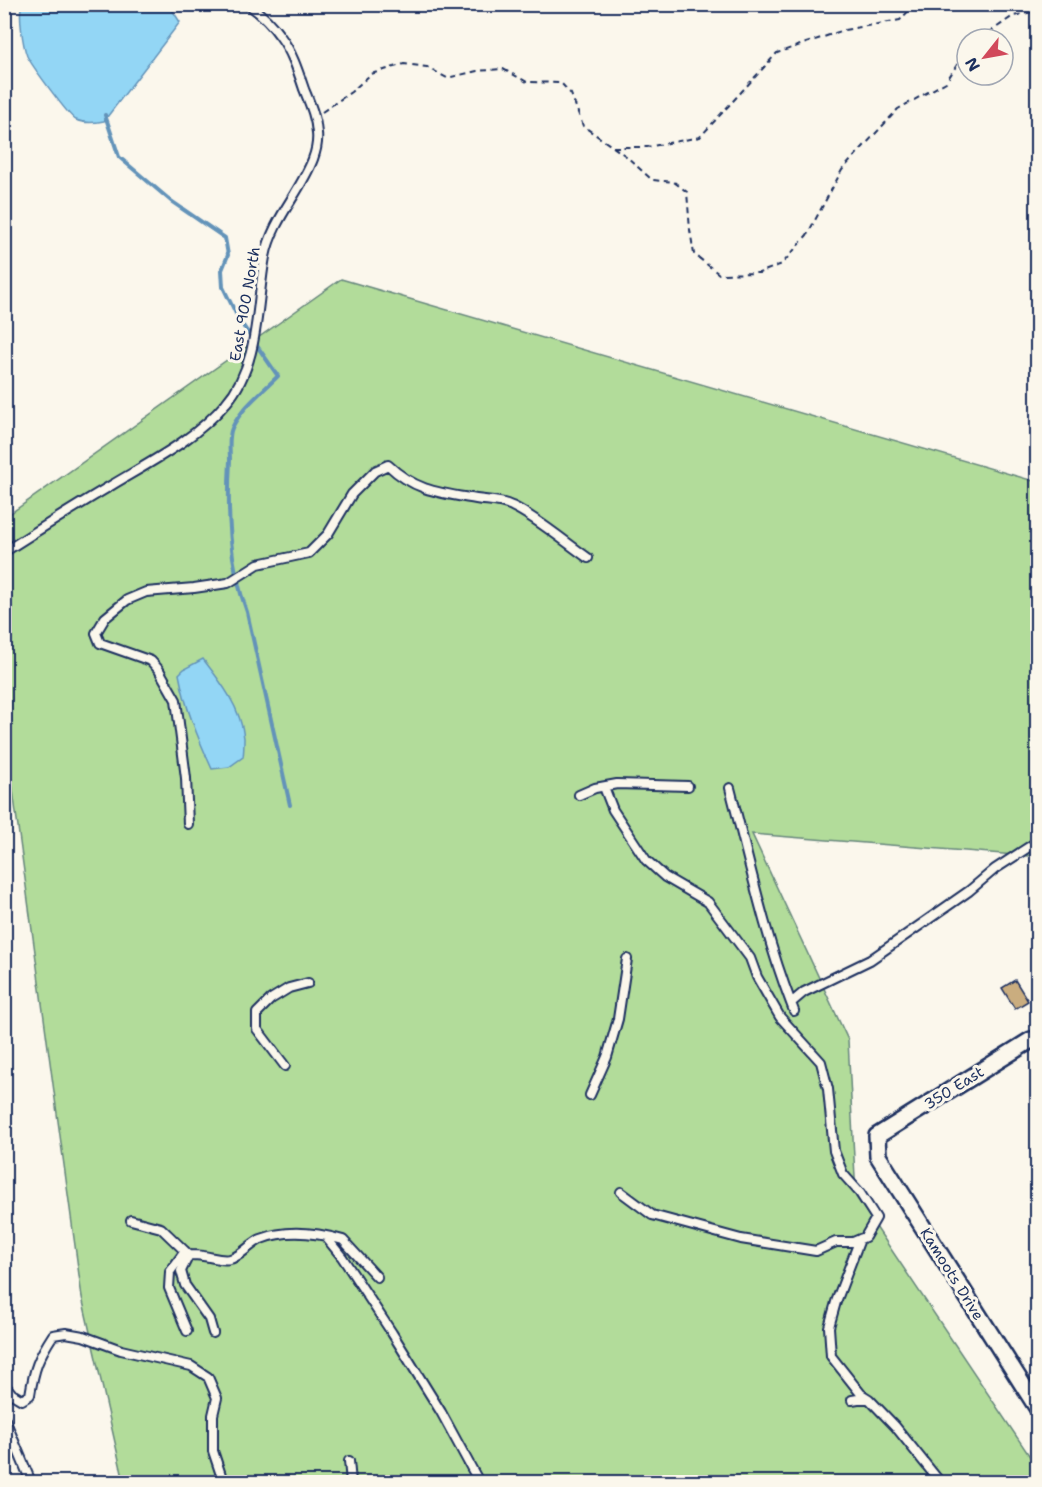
<svg xmlns="http://www.w3.org/2000/svg" width="1042" height="1487" font-family="'Shantell Sans',sans-serif">
<style>
.green{fill:#b2dc9a;stroke:#66867c;stroke-width:1.5}
.water{fill:#93d6f5;stroke:#6393b9;stroke-width:1.5}
.lines{fill:none;stroke-linecap:round;stroke-linejoin:round}
.stream{stroke:#6393b9;stroke-width:4}
.building{fill:#caad7f;stroke:#1b2f5e;stroke-width:1.5}
.service-casing{stroke:#1b2f5e;stroke-width:12}
.minor-casing{stroke:#1b2f5e;stroke-width:20}
.path{stroke:#1b2f5e;stroke-width:2;stroke-dasharray:6 4.5;stroke-linecap:butt}
.service{stroke:#fbf7ec;stroke-width:8}
.minor{stroke:#fbf7ec;stroke-width:15}
.labels{text-anchor:middle;stroke-width:6;stroke-linejoin:round;paint-order:stroke}
.street-label{font-size:15px;fill:#1b2f5e;stroke:#fbf7ec}
</style>
<rect width="100%" height="100%" fill="#fbf7ec"/>
<filter id="ink" filterUnits="userSpaceOnUse"><feTurbulence type="fractalNoise" baseFrequency=".0167" numOctaves="2"/><feDisplacementMap in="SourceGraphic" scale="12" xChannelSelector="R" yChannelSelector="G"/><feConvolveMatrix kernelMatrix="1 2 1 2 8 2 1 2 1" color-interpolation-filters="sRGB"/></filter>
<g filter="url(#ink)">
<path class="green" d="M341,279L1037,482V852L1028,856L752,834L848,1040L856,1197L1037,1467V1482H124L82,1297L5,732L4,518Z"/>
<path class="water" d="M22,4L169,5L180,22L104,121C94,123 85,124 76,120C69,117 31,64 27,56C23,46 18,14 22,4Z
M203,659C221,682 241,708 244,738C244,744 244,751 243,757L229,767L212,769C198,738 185,707 179,674L184,669Z"/>
<g class="lines">
<path class="stream" d="M105,115L119,157L171,201L225,238L228,255L222,270L223,287L239,320L278,376C262,392 242,407 232,428C228,437 230,451 230,460C227,512 229,564 247,612L290,805"/>
</g>
<path class="building" d="M1015,980L1028,1001L1015,1009L1002,988Z"/>
<g class="lines">
<defs>
<path id="service" d="M4,552C40,529 76,506 112,485C152,461 196,439 226,403C260,364 256,305 265,257C272,220 300,193 313,159C316,151 318,142 317,133C316,117 310,104 304,89C298,71 292,52 280,36C271,23 260,13 248,4
M604,787L613,810L646,860L665,877L708,902L750,958L757,977L780,1017L821,1062L828,1089L834,1151L843,1174L860,1193L876,1218L865,1237L853,1242H836L816,1251L741,1239L652,1215L621,1192
M730,788C749,860 764,933 791,1003
M579,795L595,788L617,784L688,786
M188,824L186,778L176,700L159,670L151,661L100,643L96,633L105,618L127,600L146,592L194,588L228,583L258,564L309,553L328,534L352,494L375,471L388,465C415,491 440,493 476,499C488,501 500,500 512,506C536,517 565,542 588,558
M794,1011L791,1003L804,992L870,960L969,891L995,869L1038,841
M285,1066L257,1029V1013L271,999L289,988L308,983
M590,1095L607,1057L618,1019L627,959
M131,1220L161,1228L189,1255C193,1255 198,1255 203,1256C212,1257 221,1261 230,1259C240,1257 250,1244 261,1239C286,1229 318,1233 343,1240L377,1277
M325,1236L342,1257L392,1333L441,1412L479,1482
M860,1239L836,1302L829,1327L831,1356L861,1394L869,1399
M185,1251L170,1272L169,1288L187,1331
M189,1255L181,1271L185,1285L209,1319L213,1333
M4,1384L12,1394L22,1400L30,1395C34,1369 38,1358 53,1335L66,1333L83,1336L121,1350L191,1366L208,1377L217,1398L213,1415V1451L221,1475
M852,1400L858,1399H869L895,1426L940,1482
M4,1417L31,1482
M349,1461L351,1482"/>
<path id="minor" d="M1038,1042L1031,1040L877,1136L878,1156L1038,1409"/>
</defs>
<use href="#service" class="service-casing"/>
<use href="#minor" class="minor-casing"/>
<path class="path" d="M980,39L1013,16L1038,11
M322,112L351,92L371,74L404,64L427,67L447,78L477,71L503,69L527,82L561,83L571,94L583,126L626,156L652,180L674,182L687,192L690,230L694,254L719,274L759,273L782,264L807,235L842,170L898,109L946,82L967,49
M613,147H647L700,137L777,53L844,30L900,20L915,4"/>
<use href="#service" class="service"/>
<use href="#minor" class="minor"/>
</g>
</g>
<g class="labels">
<g class="street-label">
<text transform="translate(245 304) rotate(-80)" y="5">East 900 North</text>
<text transform="translate(954 1088) rotate(-32)" y="5">350 East</text>
<text transform="translate(952 1274) rotate(58)" y="5">Kamoots Drive</text>
</g>
</g>
<rect width="1042" height="1487" fill="none" stroke="#fbf7ec" stroke-width="24"/>
<rect x="12" y="12" width="1018" height="1463" fill="none" stroke="#1b2f5e" stroke-width="2" filter="url(#ink)"/>
<g transform="translate(985 57) rotate(239)"><circle r="28" fill="#fbf7ec" stroke="#a1a7b3" stroke-width="1.5"/>
<path d="M0-4.5L10 22L0 15L-10 22Z" fill="#d1495b"/>
<text y="-9" font-size="16" font-weight="bold" text-anchor="middle" fill="#1b2f5e">N</text>
</g>
</svg>
